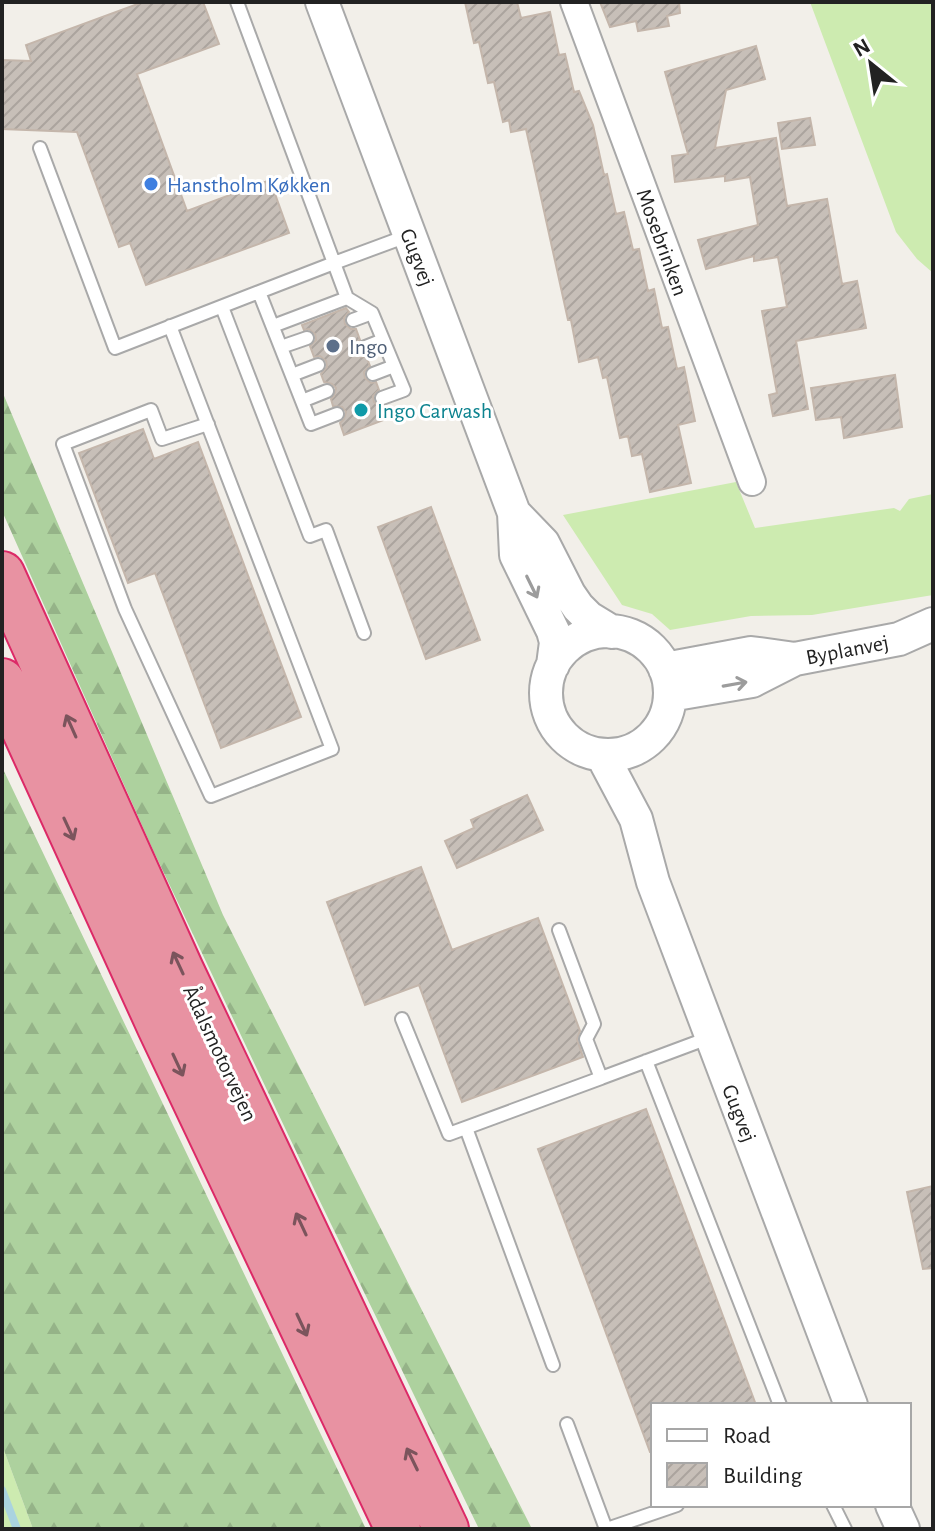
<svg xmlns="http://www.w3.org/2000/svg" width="935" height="1531" font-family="'Alegreya Sans',sans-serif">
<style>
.grass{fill:#cdebb0}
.forest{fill:url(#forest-firs)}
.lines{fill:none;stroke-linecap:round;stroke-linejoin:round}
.stream{stroke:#aad3df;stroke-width:8}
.building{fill:url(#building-hatch);stroke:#c4b6ab;stroke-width:2}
.service-casing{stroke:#a9a9a9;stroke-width:16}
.minor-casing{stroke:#a9a9a9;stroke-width:30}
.tertiary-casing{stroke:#a9a9a9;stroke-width:36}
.motorway-casing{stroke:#dc2a67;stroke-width:48}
.service{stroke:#fff;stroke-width:12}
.minor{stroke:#fff;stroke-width:26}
.tertiary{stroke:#fff;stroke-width:32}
.motorway{stroke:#e892a2;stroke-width:44}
.oneway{stroke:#9c9c9c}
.oneway2{stroke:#7b545c}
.shop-dot{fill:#3f7fe0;stroke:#fff;stroke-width:3}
.service-dot{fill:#5c6f8a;stroke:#fff;stroke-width:3}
.culture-dot{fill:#0f9aa8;stroke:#fff;stroke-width:3}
.labels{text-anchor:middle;stroke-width:6;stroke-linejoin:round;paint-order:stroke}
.shop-label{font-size:22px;fill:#366cbe;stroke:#fff;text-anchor:start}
.street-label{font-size:22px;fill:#222;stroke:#fff}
.service-label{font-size:22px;fill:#4e5e75;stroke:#fff;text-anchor:start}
.culture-label{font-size:22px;fill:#0d838f;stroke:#fff;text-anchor:start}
</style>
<defs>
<pattern id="forest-firs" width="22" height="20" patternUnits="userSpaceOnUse" patternTransform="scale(2)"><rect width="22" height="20" fill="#add19e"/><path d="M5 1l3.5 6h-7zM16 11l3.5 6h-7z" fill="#95b388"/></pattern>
<pattern id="building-hatch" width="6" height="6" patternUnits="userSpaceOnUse" patternTransform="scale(2)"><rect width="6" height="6" fill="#c7bfb8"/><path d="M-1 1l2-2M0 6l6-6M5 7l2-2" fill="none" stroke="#aba49e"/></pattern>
</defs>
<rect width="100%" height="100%" fill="#f2efe9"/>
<path class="grass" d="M810,2H933V273L917,259L896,232Z
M736,482L755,528L894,508L900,511L909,499L933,494V595L812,615L751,616L670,630L652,614L622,605L563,515Z
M2,1445L33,1529H2Z"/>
<path class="forest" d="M2,391L223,915L532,1529H479L313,1187L153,850L2,511Z
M2,767L366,1529H33L2,1445Z"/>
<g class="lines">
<path class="stream" d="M2,1490L17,1529"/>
</g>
<path class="building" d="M143,2H203L219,44L137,74L187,211L270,180L289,233L146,285L130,243L119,247L77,132L2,129V60L31,61L26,45Z
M465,2H517L521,18L550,12L559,55L565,54L574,92L579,91L593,125L604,175L607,174L616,214L624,212L633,250L639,249L648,291L654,289L662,328L668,327L677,369L684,367L695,421L678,425L691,483L650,492L642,454L632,456L628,436L620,438L607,377L603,378L598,357L579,362L571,320H568L526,129L511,132L509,120L503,122L494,82L488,83L479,42L474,43Z
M600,2H679L680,13L667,16L669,26L638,31L636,21L610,27Z
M756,46L765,79L726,90L715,148L776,138L787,206L827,199L842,284L857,281L866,328L796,341L808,409L773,416L769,395L777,393L762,311L787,307L778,257L754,261V256L706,269L698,240L758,225L750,177L725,181V176L675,182L672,156L688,154L665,72Z
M810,118L815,145L782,149L778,123Z
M346,308L349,312L344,318L345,324L351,329H356L360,340L354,346L355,352L361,357L366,356L370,366L364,372L365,378L371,383L376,382L379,390L373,396L374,402L380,407L385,406L389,418L344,435L340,423L344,419L346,412L342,407L333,406L331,399L334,396L336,388L332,384L324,382L321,374L327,367L326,361L320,356L314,357L310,346L316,340L315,334L309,329L304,330L302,325Z
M895,375L902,427L844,438L841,417L816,420L811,388Z
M143,429L154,459L198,442L301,717L221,748L155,573L128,583L79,453Z
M431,507L480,640L426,659L378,527Z
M527,795L543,830L457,868L445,841L474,828L471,820Z
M421,867L452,950L538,918L580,1031L577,1039L583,1057L462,1102L419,985L365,1005L327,902Z
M646,1109L756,1405H653V1452H650L538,1149Z
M933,1186V1268L923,1269L907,1192Z"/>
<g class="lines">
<defs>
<path id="service" d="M237,2L334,263L407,236
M40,148L115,348L259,292
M222,307L310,536L326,530L364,633
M353,320L372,313
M170,326L332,749L211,796L125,609L63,444L151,410L162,439L208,424
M273,326L347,298
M281,347L307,338
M363,348L383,340
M292,375L318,365
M327,391L302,401L259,292L334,263L347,298L372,313L394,366L373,374
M382,398L404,390L394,366
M302,401L311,424L337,414
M559,930L594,1024L586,1039L601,1078L711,1037
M402,1019L449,1134L601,1078
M646,1061L780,1405
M466,1128L553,1365
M567,1424L606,1529
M833,1505L845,1529
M607,1529L677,1505"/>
<path id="minor" d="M574,2L752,482"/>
<path id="tertiary" d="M322,2L514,513L516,555L553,631L556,642L553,665
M514,513L543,543L569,594L578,607L589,618L612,632
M546 693a62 62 0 1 1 124 0a62 62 0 1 1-124 0Z
M665,669L751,653L795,659
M670,695L752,681L795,659L899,639L933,624
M602,755L636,819L653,882L851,1405
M892,1505L903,1529"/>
<path id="motorway" d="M2,574L181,970L446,1529
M2,681L160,1027L398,1529"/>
</defs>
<use href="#service" class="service-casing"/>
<use href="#minor" class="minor-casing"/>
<use href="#tertiary" class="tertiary-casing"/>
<use href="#motorway" class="motorway-casing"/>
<use href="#service" class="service"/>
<use href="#minor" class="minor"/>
<use href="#tertiary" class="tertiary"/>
<use href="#motorway" class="motorway"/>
</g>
<defs><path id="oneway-shaft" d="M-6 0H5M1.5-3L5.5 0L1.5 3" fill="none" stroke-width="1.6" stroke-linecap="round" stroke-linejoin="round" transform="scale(2)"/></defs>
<g class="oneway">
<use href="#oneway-shaft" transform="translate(532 587) rotate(64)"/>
<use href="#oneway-shaft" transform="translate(735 684) rotate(-10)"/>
</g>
<g class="oneway2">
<use href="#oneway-shaft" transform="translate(71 726) rotate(-114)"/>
<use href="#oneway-shaft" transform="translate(69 829) rotate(65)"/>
<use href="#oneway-shaft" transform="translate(178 963) rotate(-115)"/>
<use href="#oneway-shaft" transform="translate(178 1065) rotate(65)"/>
<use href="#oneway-shaft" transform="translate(301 1224) rotate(-115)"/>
<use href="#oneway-shaft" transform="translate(302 1325) rotate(65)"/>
<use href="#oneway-shaft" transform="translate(412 1459) rotate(-116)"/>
</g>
<circle class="shop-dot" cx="151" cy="184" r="8"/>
<circle class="service-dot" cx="333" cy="346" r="8"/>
<circle class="culture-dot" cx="361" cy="410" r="8"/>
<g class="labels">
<g class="shop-label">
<text x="167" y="192">Hanstholm Køkken</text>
</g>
<g class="street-label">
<text transform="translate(663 242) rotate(70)" y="8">Mosebrinken</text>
<text transform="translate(418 257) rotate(69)" y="8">Gugvej</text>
<text transform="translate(847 649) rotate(-11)" y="8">Byplanvej</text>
<text transform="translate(221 1053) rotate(65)" y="8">Ådalsmotorvejen</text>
<text transform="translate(740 1113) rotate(69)" y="8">Gugvej</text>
</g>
<g class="service-label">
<text x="349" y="354">Ingo</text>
</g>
<g class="culture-label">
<text x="377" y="418">Ingo Carwash</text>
</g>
</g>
<rect width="935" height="1531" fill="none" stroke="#222222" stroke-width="8"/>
<rect x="651" y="1403" width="260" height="104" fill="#ffffff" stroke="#a7a7a7" stroke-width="2"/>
<rect x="667" y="1429" width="40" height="12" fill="#ffffff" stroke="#a7a7a7" stroke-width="2"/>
<text x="723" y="1443" font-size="24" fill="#222222">Road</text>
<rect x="667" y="1463" width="40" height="24" fill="url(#building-hatch)" stroke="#a7a7a7" stroke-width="2"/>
<text x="723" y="1483" font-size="24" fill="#222222">Building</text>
<g transform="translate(871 64) rotate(330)" stroke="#ffffff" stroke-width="6" paint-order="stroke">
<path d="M0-6L14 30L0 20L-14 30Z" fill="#222222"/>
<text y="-12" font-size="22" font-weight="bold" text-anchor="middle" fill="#222222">N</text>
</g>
</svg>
